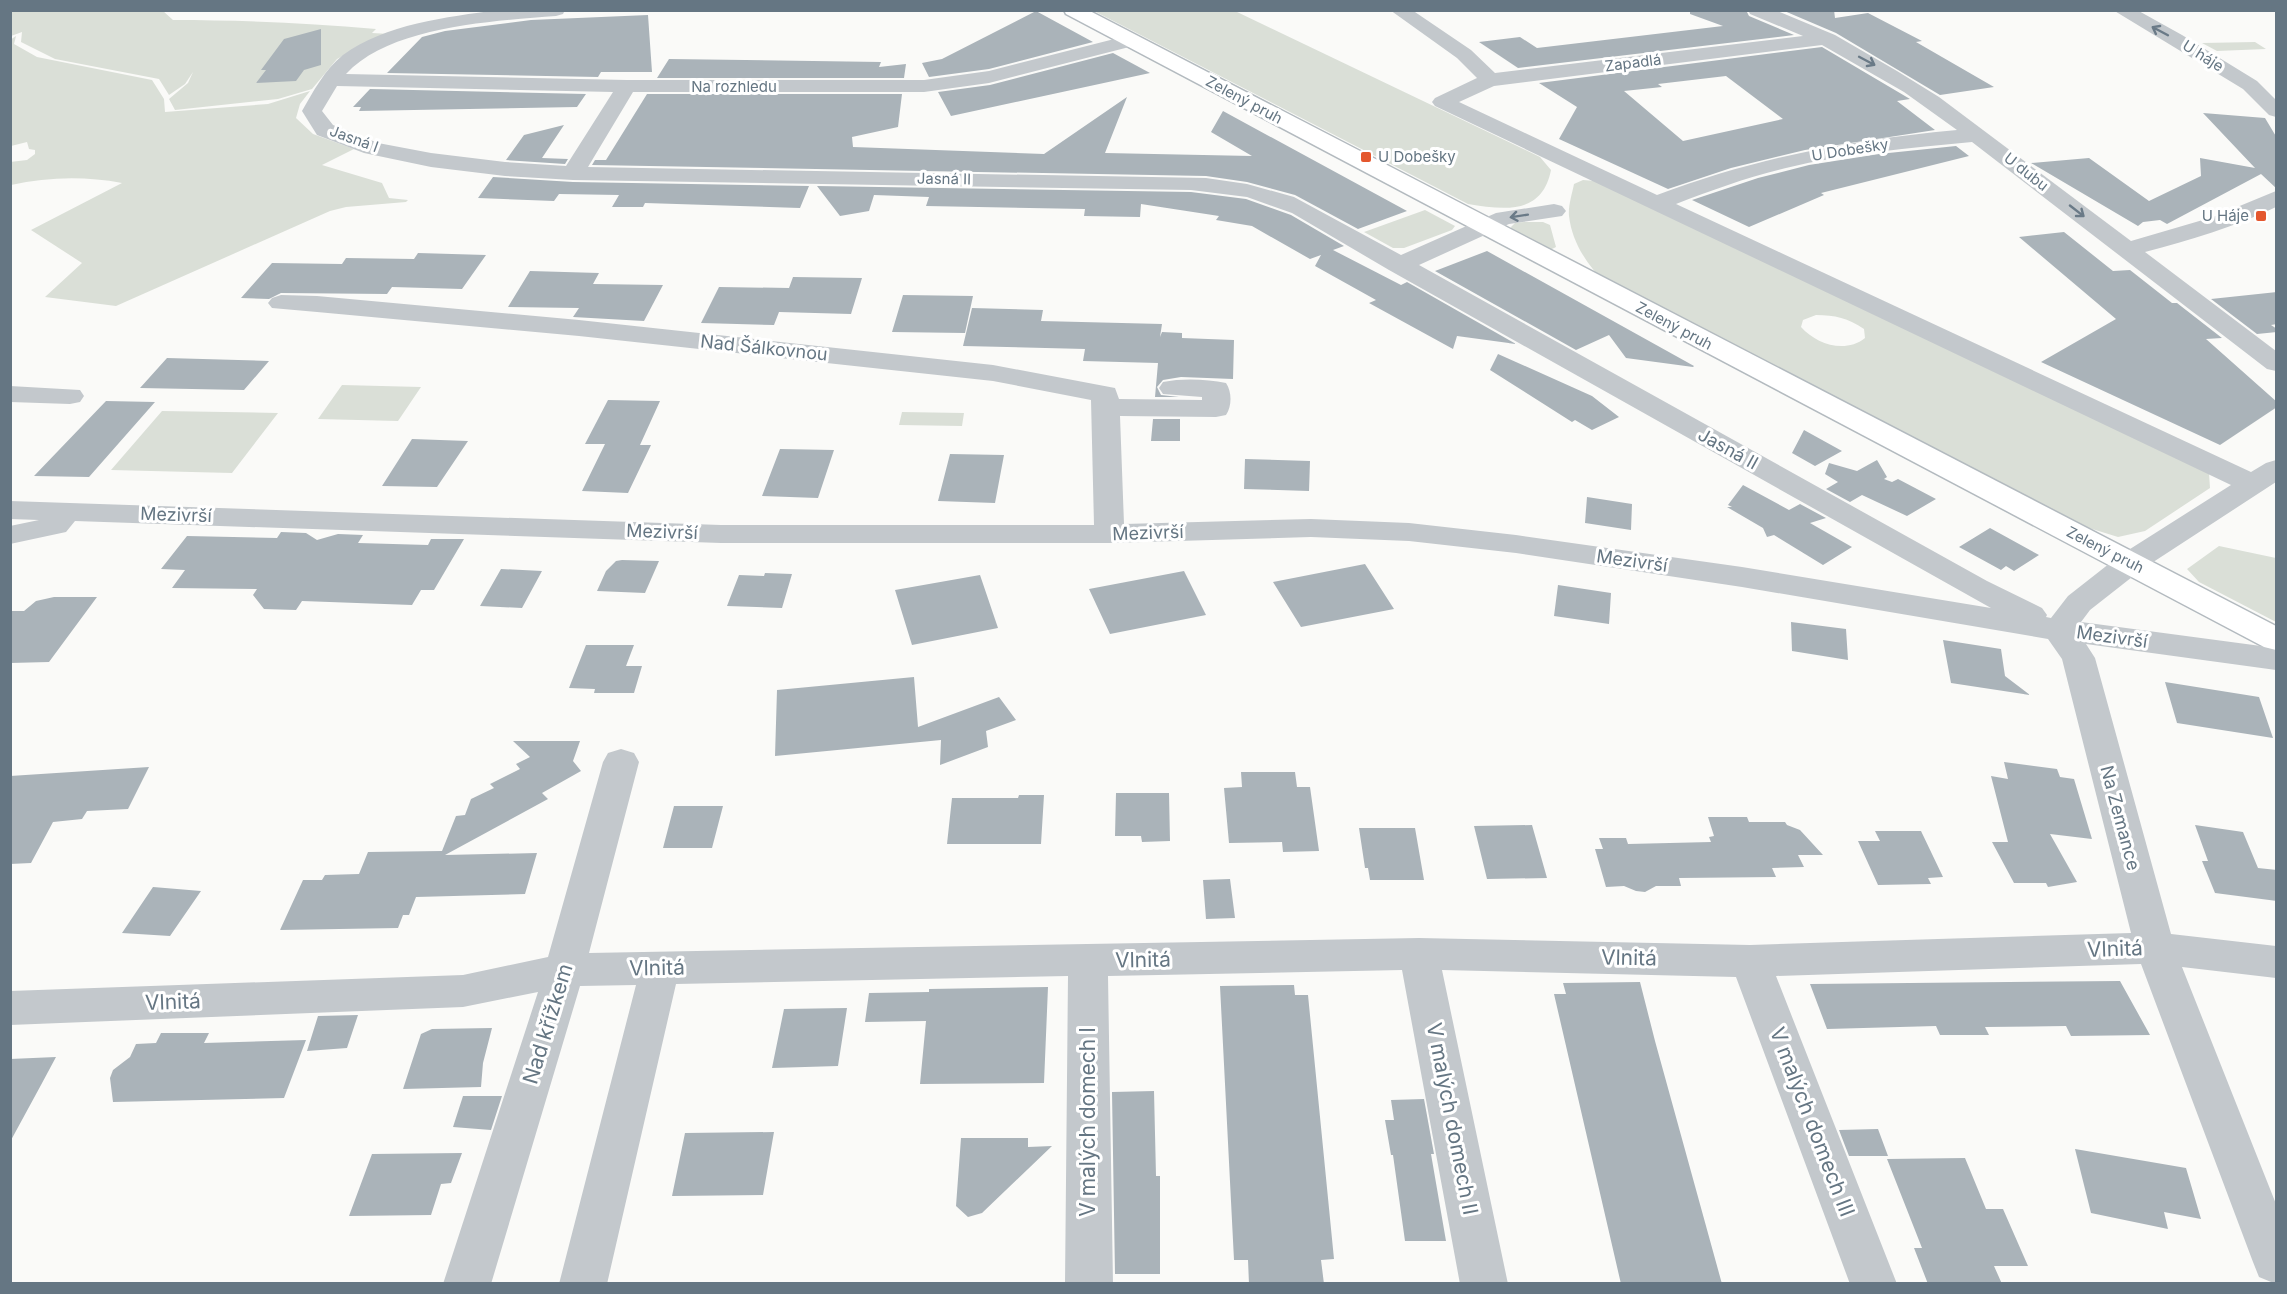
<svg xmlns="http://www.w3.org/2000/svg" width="2287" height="1294" font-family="Inter,sans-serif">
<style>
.green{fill:#dadfd7;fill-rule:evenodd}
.building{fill:#aab3b9;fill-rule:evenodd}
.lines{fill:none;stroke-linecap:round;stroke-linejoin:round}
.secondary-casing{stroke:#b3babf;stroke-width:3}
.street{fill:#c3c8cc;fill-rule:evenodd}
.secondary{fill:#fff;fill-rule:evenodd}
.oneway{stroke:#6a7a87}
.poi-dot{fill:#e4572e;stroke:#fff;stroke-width:2}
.labels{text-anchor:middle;stroke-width:6;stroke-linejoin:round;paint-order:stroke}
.far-street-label{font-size:15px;fill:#657683;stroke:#fff}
.far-poi-label{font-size:15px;fill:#657683;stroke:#fff;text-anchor:start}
.street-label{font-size:18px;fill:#657683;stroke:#fff}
.near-street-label{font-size:21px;fill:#657683;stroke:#fff}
</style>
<rect width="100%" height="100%" fill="#fafaf8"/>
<path class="green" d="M11,10L163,11L173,20C241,20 308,23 376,29L372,33L390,34L370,42L337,59L312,89L278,99L175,110L169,99L188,83L193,72L185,84L169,95L159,79L55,59L21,42L22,32L11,36Z
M1094,11H1235L1540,157L1551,170C1542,215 1505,210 1468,204Z
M16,36L14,44L37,57L152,80L164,99L165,112L268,104L310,91L300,104L296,118L313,134L354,149L322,165L382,183L389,198L408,200L406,202L346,207L330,211L116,306L45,297L82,263L31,230L122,183C84,176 48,177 11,185L10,162L27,160L35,154V150L29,149L27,142L11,146L10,40Z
M2255,42L2266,49L2217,51L2202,43Z
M1583,180L1595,181L2209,473L2210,488L2145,531L2118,537L2089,528L1605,282C1587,265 1572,242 1569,216C1568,206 1572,194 1574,184ZM1816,315C1835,315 1848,318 1864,329L1865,338C1845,354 1816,344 1801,327L1803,320Z
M1425,210L1455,226L1452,230L1404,248H1393L1364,232Z
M1524,222H1543L1550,225L1556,247L1550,250L1546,249L1512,231L1511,227L1515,223Z
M342,385L421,387L398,421L318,419Z
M162,411L278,413L232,473L111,470Z
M902,412L964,413L962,426L899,425Z
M2219,546L2276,558V622L2199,582L2187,569Z"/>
<path class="building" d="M1690,10H1746L1749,16L1794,35L1518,68L1479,42L1520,37L1537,48L1723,26L1690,14Z
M1782,10H1834L1835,18L1868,13L1922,41L1916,42L1994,87L1940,95L1836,33Z
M1036,11L1093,42L989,69L929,77L922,63L942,59Z
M648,15L652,72H601L598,77L387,73L422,37L445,31L531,20Z
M321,29V65L304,70L296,81L256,83L266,70H261L284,39Z
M1822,47L1910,99L1897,101L1935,130L1805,150L1731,168L1668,189L1559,139L1577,107L1539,83ZM1726,76L1783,119L1683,141L1624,91L1662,87L1658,84Z
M1113,53L1150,73L951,116L938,92L990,85Z
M669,59L881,62L879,67L906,64L904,78H657Z
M370,89L586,94L577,107L359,111L361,107H353Z
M647,94H902L898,127L852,137L853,147L1044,154L1127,97L1105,153L1252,156L1211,132L1223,111L1407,211L1358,229L1295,195L1247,182L1206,176L592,165L595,160H606Z
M2203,113L2265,118L2277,138V189L2261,174L2167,224L2160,220L2143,222L2138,226L2031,163L2089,158L2149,201L2201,176L2200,158L2255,168Z
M564,125L542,158L568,159L565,164L506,160L524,135Z
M1956,146L1969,156L1821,193L1824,195L1749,227L1692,200L1758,178L1809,165L1879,154Z
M493,177L573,182L809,186L800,208L645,203L643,207H612L619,195L559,194L554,201L478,198Z
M817,186L1191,192L1246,199L1291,215L1344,246L1333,250L1401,285L1407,282L1516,344L1457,336L1453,349L1369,303L1376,300L1315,266L1321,255L1310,259L1252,226L1216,220L1219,216L1141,204L1140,217L1084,216L1085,209L926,206L929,197L874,195L869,211L840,216Z
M2064,232L2113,271L2130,270L2172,303H2177L2222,338L2206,339L2277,402V407L2220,445L2041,362L2116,319L2019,237Z
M1487,251L1694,366L1693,367L1626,358L1609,335L1576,350L1435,271Z
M418,253L486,255L462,289L392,287L387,294L281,293L269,299L241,298L272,263L342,264L346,258L414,259Z
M530,271L599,273L593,284L663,285L644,321L573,317L579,308L508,307Z
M793,277L862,278L851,314L779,312L774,325L701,323L719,287L789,288Z
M2277,292V324L2271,325L2277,329V332L2257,334L2211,299Z
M903,295L973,296L965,333L892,332Z
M972,308L1043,310L1041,321L1162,324L1160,337L1162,332L1182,333V338L1234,340L1233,379L1181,377L1163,380L1157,387L1161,395L1179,397H1155L1158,363L1083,361L1085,349L963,346Z
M1498,354L1592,396L1619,417L1592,430L1575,420L1572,422L1490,370Z
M167,358L269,361L244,390L140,388Z
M608,400L660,401L640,445H651L628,493L582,491L605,444H585Z
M106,401L155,402L89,477L34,476Z
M1153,419H1180V441H1151Z
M1804,430L1842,451L1815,466L1792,453Z
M412,439L468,441L437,487L382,486Z
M780,449L834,450L818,498L762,496Z
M950,454L1004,455L995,503L938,501Z
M1245,459L1310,461L1309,491L1244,489Z
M1877,460L1887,477L1884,479L1892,482L1898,479L1936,499L1907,516L1862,495L1850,502L1826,489L1838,482L1825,474L1829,463L1857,471Z
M1743,485L1789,510L1800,504L1826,518L1810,523L1852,547L1823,565L1774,535L1767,537L1763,528L1727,507H1732L1728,505Z
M1587,497L1632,504L1631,530L1585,523Z
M1990,528L2039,555L2014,571L2006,566L2001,570L1959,547Z
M281,532L306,533L317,540L338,534L363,535L358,543L428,545L431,539H464L434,590H421L412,605L302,601L296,610L264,609L253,595L257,589L172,588L185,570L161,569L187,536L277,538Z
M622,560L659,561L645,593L597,591L606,571L616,561Z
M1365,564L1394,609L1301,627L1273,582Z
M501,569L542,571L522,608L480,606Z
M1184,571L1206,615L1110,634L1089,589Z
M765,573L792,574L782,608L727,606L739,575L764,576Z
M980,575L998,628L912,645L895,590Z
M1558,585L1611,593L1609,624L1554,616Z
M54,597H97L49,662L10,663V611H24L36,601Z
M1791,622L1846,629L1848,660L1792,651Z
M1943,640L2001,649L2005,676L2030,695L1951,683Z
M586,645H634L626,666H642L634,693H594L595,689L569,688Z
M914,677L918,727L999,697L1016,720L986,731L988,747L940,765L941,740L775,756L777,690Z
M2165,682L2259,697L2273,738L2177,723Z
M513,741H580L573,761L581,771L542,793L548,799L445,855L537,853L525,894L416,897L409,915H403L398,928L280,930L303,880H322L325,875L359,874L368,852L442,851L456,816L465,815L471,799L494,788L490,784L520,769L516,764L530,757Z
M2004,762L2057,769L2060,777L2074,779L2092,839L2050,834L2077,882L2048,887L2046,883H2014L1992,842H2008L1991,776L2008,779Z
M149,767L128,809L87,811L82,819L53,822L31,863L10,864V776Z
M1241,772H1295L1297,787H1310L1319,851L1283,852L1282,842L1229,843L1224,788L1242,787Z
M1116,793H1169L1170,841L1142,842L1141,836H1115Z
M1019,795H1044L1041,844H947L952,798H1018Z
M674,806H723L712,848H663Z
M1708,817H1747L1749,822H1785L1787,825L1800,830L1823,855H1798L1804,867L1772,868L1776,877L1679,878L1681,886H1656L1645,892L1636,891L1624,886L1606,887L1595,849H1603L1599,838H1626L1628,844L1711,842L1709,837L1714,836Z
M1532,825L1547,878L1487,879L1474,826Z
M2195,825L2243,832L2258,868L2277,870V901L2215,893L2202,861H2208Z
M1359,828H1415L1424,880H1370L1368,868H1365Z
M1875,831H1921L1943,877L1928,878L1931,884L1878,885L1858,841H1880Z
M1230,879L1235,918L1206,919L1203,880Z
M153,887L201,891L170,936L122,933Z
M2120,981L2150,1035L2071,1036L2066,1026L1985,1027L1989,1035H1940L1936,1026L1827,1029L1810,984Z
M1640,982L1655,1041L1722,1284H1621L1554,994H1566L1563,983Z
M1294,985L1295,995H1308L1334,1259L1321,1260L1324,1284H1249L1248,1260H1234L1220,986Z
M1048,987L1044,1083L920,1084L926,1021L865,1022L869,993L929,992V989Z
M847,1008L838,1066L772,1068L784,1009Z
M358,1015L347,1048L307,1051L318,1016Z
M492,1028L483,1063L481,1087L403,1089L421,1034L432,1029Z
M161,1033H209L204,1043L306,1040L284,1098L113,1102L110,1078L113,1070L130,1057L136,1044L156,1043Z
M56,1057L41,1085L10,1142V1059Z
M1154,1091L1156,1176H1160V1274H1115L1112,1092Z
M463,1096H502L491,1130L453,1127Z
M1424,1099L1434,1154H1431L1446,1241H1405L1393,1155H1391L1385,1120H1394L1391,1100Z
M1878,1129L1888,1156H1849L1839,1130Z
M774,1132L763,1195L672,1196L685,1133Z
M961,1138H1028V1147L1052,1146L982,1213L968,1217L956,1206Z
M2075,1149L2186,1168L2201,1219L2164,1212L2168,1229L2091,1213Z
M462,1153L451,1183L441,1184L431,1215L349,1216L372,1154Z
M1965,1158L1986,1209H2003L2028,1266H1994L2002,1284H1928L1914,1248H1922L1887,1159Z"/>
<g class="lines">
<defs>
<path id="secondary" d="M1064,10H1088L2276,626V650L2264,647L1066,14Z"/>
</defs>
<use href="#secondary" class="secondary-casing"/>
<path class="street" d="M498,10H565L563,14L556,16C494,21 390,26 346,74L627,80H924L989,71L1130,35L1137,37L1140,41L1137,45L989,83L924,92H633L588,167L1206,178L1247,184L1294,197L1401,255L1496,213L1554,204L1562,206L1566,211L1562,216L1509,224L1419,265L1987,581L2042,608L2047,615L2046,617L2051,618L2068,596L2119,556L2231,485L1435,106L1432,102L1435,98L1477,78L1457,58L1390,10H1412L1471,50L1495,73L1803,36L1750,14L1748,10H1775L1835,35L1897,71L1939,97L2131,241L2213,217L2276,191V207C2235,227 2190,240 2145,252L2276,351V371L2267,369L1972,142C1910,148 1847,153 1786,168C1748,177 1712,190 1676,204L2251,472L2266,463L2276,460V482L2141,570L2090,610L2081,622L2276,648V670L2086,644L2095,658L2171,934L2276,946V978L2182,967L2276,1204V1284L2259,1277L2253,1262L2141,964L1776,976L1897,1284H1850L1736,977L1442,970L1508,1284H1460L1402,970L1108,976L1113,1284H1065L1068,976L676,984L607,1284H559L636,985L580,986L491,1284H443L538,992L463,1007L10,1025V991L463,975L548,957L603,762L608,753L621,749L634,753L639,762L589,953L1419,938L1750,945L2131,933L2062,659L2048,639L1742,587L1516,553L1409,541L1311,537L1109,543H721L75,521L66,532L10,544V526L39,520L10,519V501L721,525H1094L1091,400L993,381L579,336L317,312L272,308L268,303L272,298L281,295L317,296L579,320L993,365L1115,388L1119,399L1202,400V397L1163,394L1159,388L1163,382C1182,378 1207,379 1226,383C1232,392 1232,406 1226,415L1216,417L1120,416L1124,524L1311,519L1409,523L1516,535L1742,567L1991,608L1389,270L1292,213L1247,197L1191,190L573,180L505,176L431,167L364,153L317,135L302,111C313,92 325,69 343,55C385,24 447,17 498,10ZM1822,45L1904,92L1957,130C1850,140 1759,157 1657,195L1459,102L1494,86ZM337,86L613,92L566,166L505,162L431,153L378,143L333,125L322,111Z
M2113,10H2137L2182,35L2257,81L2276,100V117L2269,115L2243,89Z
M10,386L80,390L84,396L80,402L70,404L10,402Z"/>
<use href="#secondary" class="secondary"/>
</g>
<defs><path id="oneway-shaft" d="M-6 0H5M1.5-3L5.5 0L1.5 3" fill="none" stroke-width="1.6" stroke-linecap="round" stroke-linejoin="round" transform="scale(1.5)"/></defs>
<g class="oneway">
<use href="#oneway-shaft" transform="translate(2160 31) rotate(-152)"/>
<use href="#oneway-shaft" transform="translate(1867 61) rotate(28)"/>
<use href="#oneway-shaft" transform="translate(2077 211) rotate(38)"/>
<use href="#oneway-shaft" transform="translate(1519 216) rotate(171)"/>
</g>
<g class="poi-dot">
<rect x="1360" y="151" width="12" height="12" rx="3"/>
<rect x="2255" y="210" width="12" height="12" rx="3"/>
</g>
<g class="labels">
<g class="far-street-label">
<text transform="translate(2203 56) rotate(32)" y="5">U háje</text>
<text transform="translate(1633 63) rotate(-7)" y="5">Zapadlá</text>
<text x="734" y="92">Na rozhledu</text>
<text transform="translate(1244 100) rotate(28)" y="5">Zelený pruh</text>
<text transform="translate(354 139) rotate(20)" y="5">Jasná I</text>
<text transform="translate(1850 150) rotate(-9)" y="5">U Dobešky</text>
<text transform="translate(2026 172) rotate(38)" y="5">U dubu</text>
<text transform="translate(944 179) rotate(1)" y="5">Jasná II</text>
<text transform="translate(1674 326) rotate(28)" y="5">Zelený pruh</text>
<text transform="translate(2105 550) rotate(27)" y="5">Zelený pruh</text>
</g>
<g class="far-poi-label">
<text x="1378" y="162">U Dobešky</text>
<text x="2249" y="221" text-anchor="end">U Háje</text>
</g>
<g class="street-label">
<text transform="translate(764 348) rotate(6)" y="6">Nad Šálkovnou</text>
<text transform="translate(1728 449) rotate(29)" y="6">Jasná II</text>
<text transform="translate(176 515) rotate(2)" y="6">Mezivrší</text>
<text transform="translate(662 532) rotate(2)" y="6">Mezivrší</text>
<text transform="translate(1148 533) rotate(-2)" y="6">Mezivrší</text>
<text transform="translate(1632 561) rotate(8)" y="6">Mezivrší</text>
<text transform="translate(2112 637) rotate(8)" y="6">Mezivrší</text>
<text transform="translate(2120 818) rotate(75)" y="6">Na Zemance</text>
</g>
<g class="near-street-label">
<text transform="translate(2115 949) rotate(-2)" y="7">Vlnitá</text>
<text transform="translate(1629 958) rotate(1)" y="7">Vlnitá</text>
<text transform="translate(1143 960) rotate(-1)" y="7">Vlnitá</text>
<text transform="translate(657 968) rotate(-1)" y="7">Vlnitá</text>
<text transform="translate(173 1002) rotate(-2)" y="7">Vlnitá</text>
<text transform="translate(548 1024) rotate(-73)" y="7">Nad křížkem</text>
<text transform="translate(1452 1119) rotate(79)" y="7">V malých domech II</text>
<text transform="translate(1088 1122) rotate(-90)" y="7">V malých domech I</text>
<text transform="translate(1812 1122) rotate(69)" y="7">V malých domech III</text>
</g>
</g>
<rect width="2287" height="1294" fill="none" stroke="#657683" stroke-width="24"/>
</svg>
